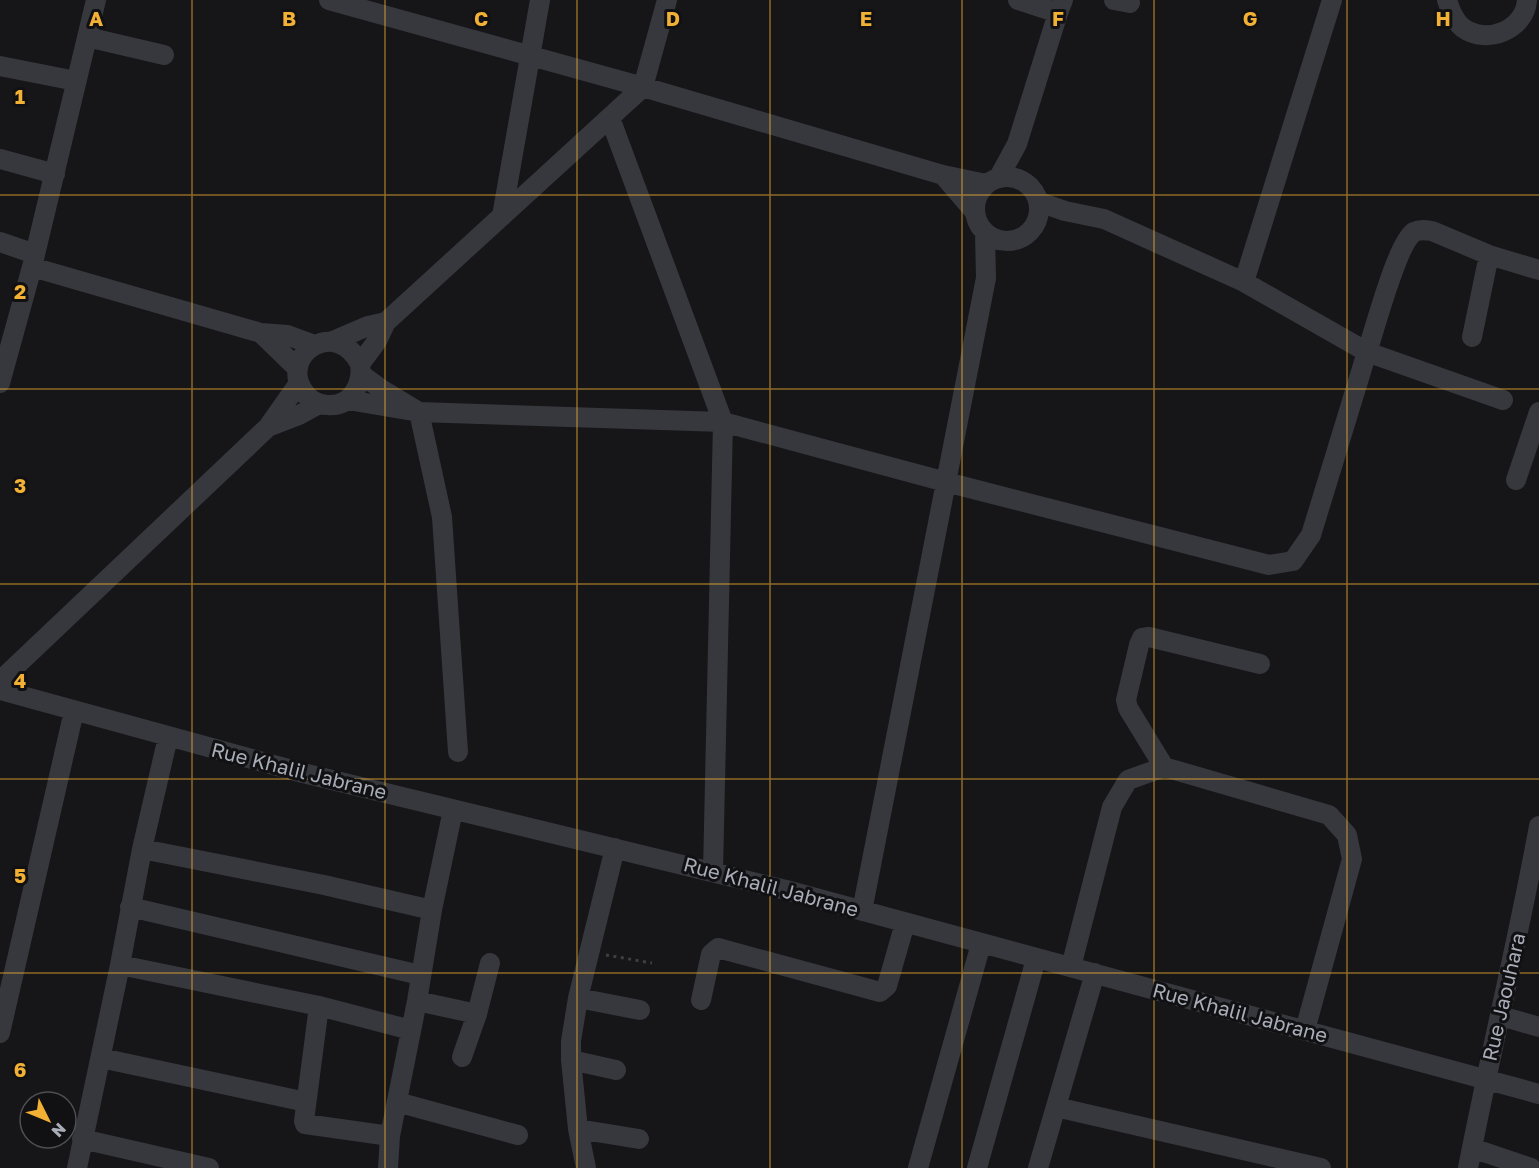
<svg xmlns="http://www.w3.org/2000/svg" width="1539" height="1168" font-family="'Golos Text',sans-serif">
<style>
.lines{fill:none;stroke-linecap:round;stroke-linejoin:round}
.path{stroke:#3d3f44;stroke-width:3;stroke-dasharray:3 4.5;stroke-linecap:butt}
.minor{stroke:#37383d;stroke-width:20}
.grid{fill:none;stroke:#f2b134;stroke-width:1.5;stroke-opacity:0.55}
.labels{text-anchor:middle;stroke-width:6;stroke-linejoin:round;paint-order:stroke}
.street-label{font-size:20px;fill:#a8adb8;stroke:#111113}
.grid-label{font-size:20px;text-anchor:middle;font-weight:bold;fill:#f2b134;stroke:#111113;stroke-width:6;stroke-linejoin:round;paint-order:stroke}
</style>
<rect width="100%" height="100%" fill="#161618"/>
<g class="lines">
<path class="path" d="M606,955L652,963"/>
<path class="minor" d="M329,0L643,87L943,175L986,184
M1018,0L1058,13L1063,0
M1114,0L1130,3
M1447,0C1450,10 1454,21 1463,28C1487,45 1525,30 1527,0
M87,37L164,55
M0,66L76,81
M610,118L723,422L713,872
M0,159L55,174
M943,175L974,211
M999,177L1017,144L1058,13
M975 209a32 32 0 1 1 64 0a32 32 0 1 1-64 0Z
M502,216L540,0
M0,242L35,254
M32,267L261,333L287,335L314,345
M1244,282L1332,0
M261,333L298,369
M1472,337L1489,255
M333,341L368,326L386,322
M360,364C336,317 281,354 302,389C308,399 317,405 328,405C351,407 363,384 360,364L377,341L386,322L643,87L667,0
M362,375L381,389L419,412L442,517L458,752
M0,383L32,267L96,0
M348,400L419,412L723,422L946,482L1269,565L1293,561L1311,535L1367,352L1244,282L1104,219L1065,211L1039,202
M1503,400L1367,352C1375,329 1397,243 1414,232C1420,229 1426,230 1432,231L1489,255L1539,270
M268,427L299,415L319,404
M1516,480L1539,412
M0,681L268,427L299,383
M0,690L303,773L786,890L1539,1094
M1164,767L1128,708L1126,700L1139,645L1142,638L1149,637L1260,664
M142,849L324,885L432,910
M130,907L420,975
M862,911L986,278L985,233
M120,965L319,1006L411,1030
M1071,967L1112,807L1128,780L1164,767L1329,815L1347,835L1352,859L1305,1030
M578,998L640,1010
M701,1000L711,954L718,948L880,992L887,986L905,923
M417,1001L477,1014
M319,1006L304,1121L305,1124L390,1136
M1501,1016L1539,1027
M0,1033L74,711
M462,1057L477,1014L490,963
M101,1058L306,1102
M571,1060L616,1070
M397,1102L518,1135
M1056,1107L1321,1168
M578,1129L639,1139
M82,1139L209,1168
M1472,1148L1531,1168
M77,1168L120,965L142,849L168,737
M388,1168L390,1136L417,1001L432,910L453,810
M586,1168L578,1129L571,1060V1041L578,998L615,848
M918,1168L981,944
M977,1168L1036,959
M1038,1168L1095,973
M1468,1168C1490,1054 1518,941 1539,826"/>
</g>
<path class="grid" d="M192,0V1168M385,0V1168M577,0V1168M770,0V1168M962,0V1168M1154,0V1168M1347,0V1168M0,195H1539M0,389H1539M0,584H1539M0,779H1539M0,973H1539"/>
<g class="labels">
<g class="street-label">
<text transform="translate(299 771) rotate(14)" y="7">Rue Khalil Jabrane</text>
<text transform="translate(771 887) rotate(15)" y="7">Rue Khalil Jabrane</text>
<text transform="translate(1504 997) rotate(-77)" y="7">Rue Jaouhara</text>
<text transform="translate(1240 1013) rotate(15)" y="7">Rue Khalil Jabrane</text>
</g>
</g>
<g class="grid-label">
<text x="96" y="26">A</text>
<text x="289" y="26">B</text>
<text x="481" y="26">C</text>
<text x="673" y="26">D</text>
<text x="866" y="26">E</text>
<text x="1058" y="26">F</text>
<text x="1250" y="26">G</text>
<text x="1443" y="26">H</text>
<text x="20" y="104">1</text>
<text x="20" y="299">2</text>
<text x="20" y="493">3</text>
<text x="20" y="688">4</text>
<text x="20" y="883">5</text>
<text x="20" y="1077">6</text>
</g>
<g transform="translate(48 1120) rotate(133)"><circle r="28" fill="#111113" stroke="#4d4f55" stroke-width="1.5"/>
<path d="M0-4.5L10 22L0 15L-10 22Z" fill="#f2b134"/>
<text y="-9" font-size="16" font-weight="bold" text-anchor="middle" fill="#a8adb8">N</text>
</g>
</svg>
